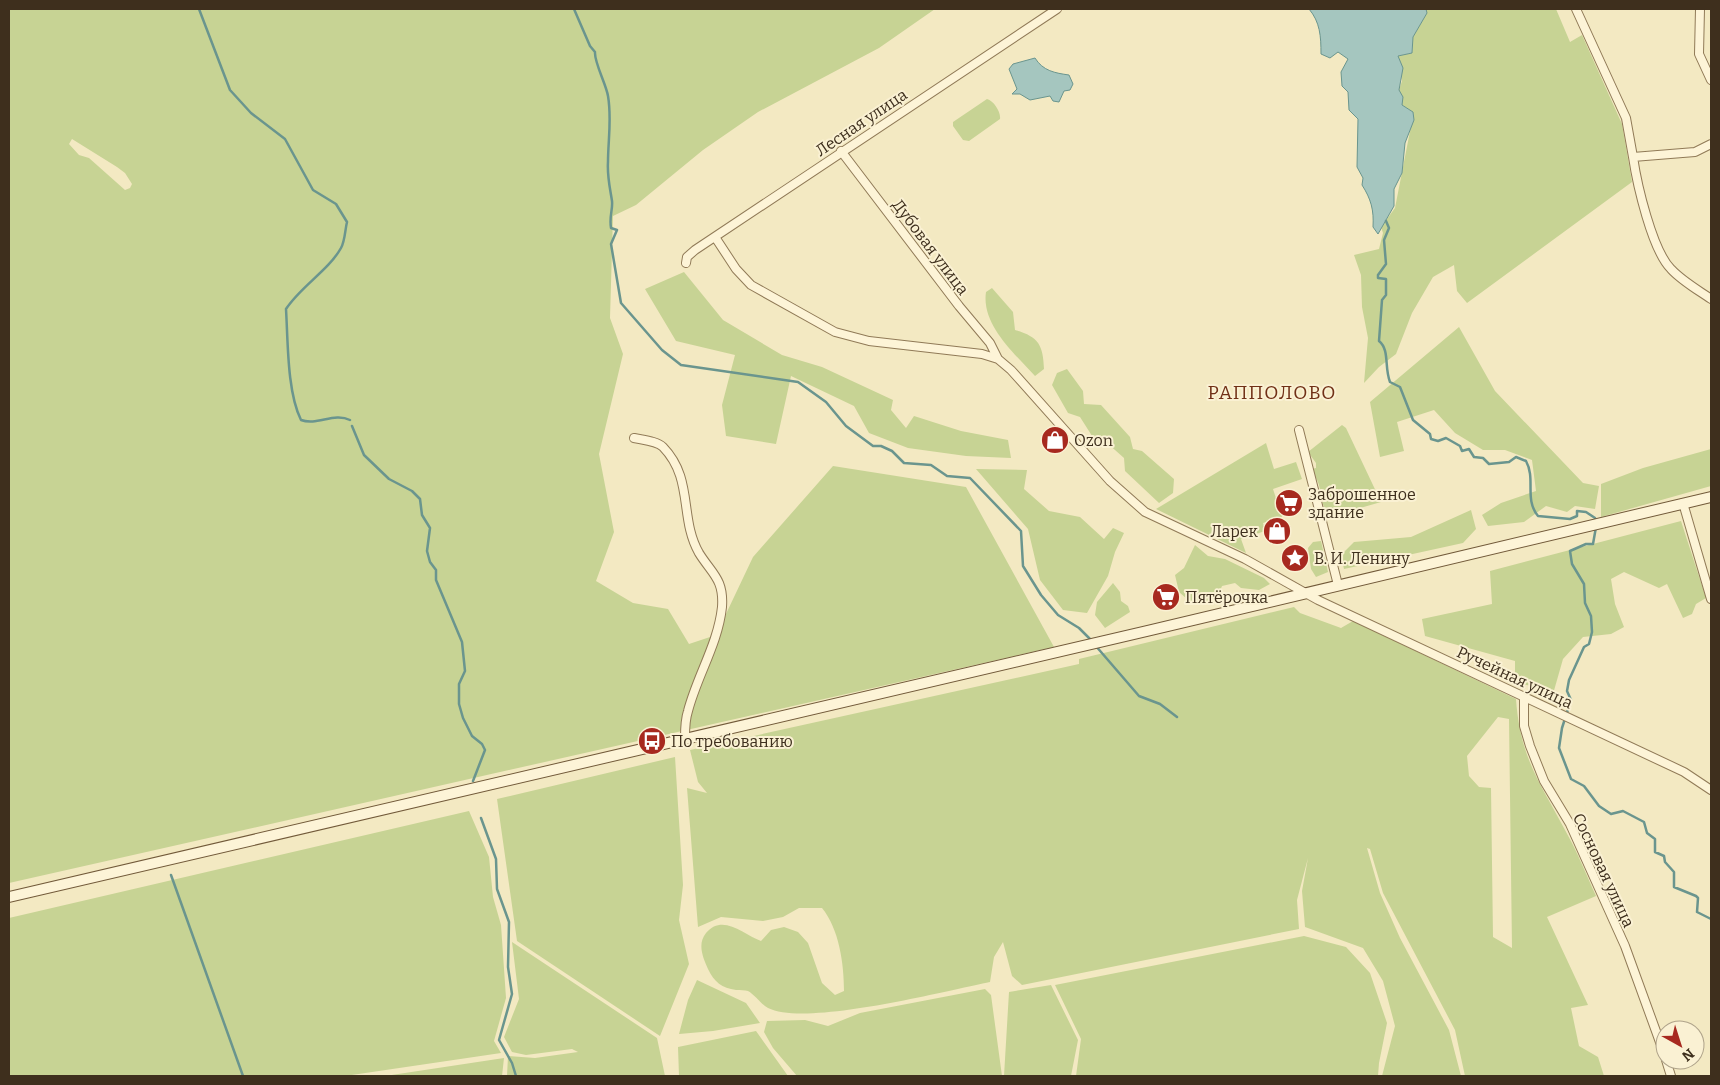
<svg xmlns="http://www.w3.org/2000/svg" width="1720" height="1085" font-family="Bitter,serif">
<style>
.green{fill:#c7d394;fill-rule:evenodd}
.water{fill:#a5c6bf;stroke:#6a958e}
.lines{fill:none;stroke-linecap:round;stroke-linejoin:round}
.stream{stroke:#6a958e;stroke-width:2.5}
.minor-casing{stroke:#907a57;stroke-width:10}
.secondary-casing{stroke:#725a3a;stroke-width:12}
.minor{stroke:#fdf4d7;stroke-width:8}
.secondary{stroke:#fdf4d7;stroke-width:10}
.labels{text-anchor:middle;stroke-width:4;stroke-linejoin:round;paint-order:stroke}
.street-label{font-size:16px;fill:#3e2f1d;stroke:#faf1d3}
.poi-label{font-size:16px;fill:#3e2f1d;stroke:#faf1d3;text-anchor:start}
.quarter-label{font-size:19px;letter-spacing:1px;fill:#703016;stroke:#faf1d3}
</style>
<rect width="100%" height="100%" fill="#f3e9c2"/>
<path class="green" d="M9,9H935L879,48L758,112L703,150L636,205L613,216L610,318L623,354L599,454L614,532L596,581L633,603L668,609L689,644L716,635L753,557L833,466L966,487L1054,647L9,883ZM72,139L117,167L125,173L132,184L130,188L125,190L89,158L79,155L69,144Z
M1426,9H1556L1570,42L1582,35L1622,124L1632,182L1467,303L1457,291L1454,265L1433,277L1412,313L1396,354L1379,367L1364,383L1368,338L1362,307L1361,275L1354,255L1379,249L1383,233L1381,227L1395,208L1411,126L1414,120L1413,112L1402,105L1399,90L1402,81L1398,56L1412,53L1413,37L1427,13Z
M987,99C994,101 1001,112 1000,119L969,141L963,140L953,126V122Z
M684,272L723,320L782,355L822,367L893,400L891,410L906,428L914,416L961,431L1008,440L1011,458L966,456L908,448L869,433L854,406L791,376L776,444L726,436L722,405L735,355L676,341L645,289Z
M992,288L1013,312L1015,330C1039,337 1043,345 1044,369L1035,376C1015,354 981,325 986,292Z
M1459,327L1495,391L1583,483L1599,486L1595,509L1575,506L1567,512L1546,506L1524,522L1488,526L1482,515L1501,503L1536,491L1532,460L1505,450H1483L1455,433L1434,410L1397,422L1404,451L1380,457L1370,402Z
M1067,369L1083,391L1084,404L1101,405L1130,437L1133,449L1142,451L1174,479L1173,493L1159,503L1125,471L1124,458L1106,442L1094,439L1080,417L1068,413L1052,385L1057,373Z
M1342,425L1346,428L1381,502L1336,515C1317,510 1324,494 1317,480C1315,476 1313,474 1312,469L1316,468V463L1308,452Z
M1266,443L1274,469L1296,462L1302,479L1273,489L1282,517L1263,523L1265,531L1241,539L1246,553L1156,509Z
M1711,449V486L1601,517V484L1643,468Z
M976,469L1027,470L1024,489L1049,511L1080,517L1104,539L1113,528L1124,533L1115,552L1108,576L1087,613L1063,610L1040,580L1028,529Z
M1471,510L1476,529L1463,543L1344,569L1341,555L1354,542L1411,537Z
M1681,521L1706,598L1696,604L1692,614L1683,618L1667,584L1659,588L1624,572L1611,579L1615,604L1624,627L1611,634L1583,637L1563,659L1553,694L1527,685L1515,684V661L1425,636L1422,619L1492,604L1490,571Z
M1321,541L1328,572L1316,577L1311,569L1308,548L1313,542Z
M1195,545L1208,556L1225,559L1264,578L1270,584L1259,590L1241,588L1235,583L1222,586L1216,601L1194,605L1179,592L1175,575L1184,568Z
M1113,583L1120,592L1121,601L1128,606L1130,612L1105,628L1095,615L1097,602Z
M1294,607L1300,613L1341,628L1353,621L1516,699C1520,757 1539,781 1565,830C1577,851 1586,874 1596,896L1547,917L1588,1005L1571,1008L1579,1046L1598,1057L1604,1076H1465L1455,1030L1383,893L1370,849L1367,848L1380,893L1400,938L1449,1030L1461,1076H1382L1395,1026L1383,981L1363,948L1305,927L1302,891L1308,858L1297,900L1299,929L1022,985L1012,976L1003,942L994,957L990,982C945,991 806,1027 768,1008C761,1004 755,995 748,991C745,990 740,990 736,990C722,988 714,982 708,969C703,958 697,944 706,933C723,913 744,935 761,941L771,930L784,927L798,932L808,943L822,983L835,995L844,991C844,963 839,929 822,908H799L783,917L763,921L721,917L698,927L687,788L707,793L698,782L690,750L1079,664V659ZM1498,717L1509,719L1512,948L1493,937L1491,788L1479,787L1469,776L1467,756Z
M675,757L683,885L679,920L689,964L660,1036L517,941L497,799Z
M469,811L489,857L493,897L501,925L506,998L494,1041L501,1053L345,1076H9V918Z
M1304,936L1346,947L1370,973L1387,1023L1379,1063L1378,1076H1076L1081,1039L1055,985Z
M512,942L657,1038L665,1076H507L508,1056L535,1058L578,1052L572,1049L526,1055L512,1052L504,1037L519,999Z
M697,980L746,1003L760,1023L713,1031L679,1034L688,1000Z
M1051,985L1078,1040L1071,1076H1004L1009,992Z
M985,989L991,995L1002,1076H797L773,1048L764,1032L767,1021L805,1020L828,1026L860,1013Z
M756,1031L788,1076H679L678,1047Z
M504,1058L502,1076H385Z"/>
<path class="water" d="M1309,9H1426L1427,13L1413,37L1412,53L1398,56L1403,68L1399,90L1403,97L1402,105L1413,112L1414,120L1405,143L1402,173L1394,189V206L1378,234L1373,227C1374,210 1371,199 1362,185L1363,178L1357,167L1358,119L1349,110L1348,92L1342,86L1341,72L1348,59L1338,52L1330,58L1321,54C1321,36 1320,22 1309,9Z
M1035,58C1043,71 1055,73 1069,75L1073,84L1070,90L1064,91L1059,102L1053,101L1050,96L1030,100L1020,94H1012L1017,89L1009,69L1013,64Z"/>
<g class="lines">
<path class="stream" d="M199,9L230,90L251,113L285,139L313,190L336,204L347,222C345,230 345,241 341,248C328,271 301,286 286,309C288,341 287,392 301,420C317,426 334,412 350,420
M574,9L590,46L595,52C594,62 606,84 608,96C612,119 608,140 608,162C607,176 610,188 612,201C613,210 609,216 611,228L617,230L611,244L621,303L662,350L681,365L798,382L826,402L846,426L873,446H881L892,451L904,463L931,465L947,476L970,478L1021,531L1023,566L1041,595L1058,615L1079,628L1092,641
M1386,221L1389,228L1384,240L1386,264L1378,275V278L1386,279V295L1382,300L1379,341C1390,350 1384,367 1390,382L1400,387L1413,420L1430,434L1431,439L1438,441L1446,438L1460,446L1462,451L1469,449L1474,457L1483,458L1489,464L1509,462L1516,457L1526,461C1536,479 1524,499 1538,516L1570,519L1577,516V511L1586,512L1595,518V522
M352,426L364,455L389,479L412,491L420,499L422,515L430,528L427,551L430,562L436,570V580L462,642L465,671L459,684V704L463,718L472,736L482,744L485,750L473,781
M1596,527L1593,544H1586L1570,551L1572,564L1584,584L1585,603L1591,616L1592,632L1589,644L1584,647L1569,680L1567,691L1571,700L1562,728L1559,748L1571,779L1584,786L1599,806L1611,814L1623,811L1644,822L1647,833L1655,839V852L1664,856L1665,862L1674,872V887L1696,896L1698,898L1697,912L1711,919
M1095,645L1139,696L1160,704L1177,717
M481,818L496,859L497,889L509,922L508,967L512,994L499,1040L512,1063L516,1076
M171,875L243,1076"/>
<defs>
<path id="minor" d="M1576,9L1626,118L1633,157L1695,152L1711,144
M1700,9L1699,54L1711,80
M841,151L959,306L990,343L998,359
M1633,157C1637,184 1652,250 1671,269C1682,281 1698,290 1711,299
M715,237L736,269L751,285L835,332L869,341L982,354L998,359L1011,370L1110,481L1145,512L1245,559L1318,600L1684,772L1711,790
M686,263L687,257L695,250L1057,9
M1299,430L1338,585
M634,438C643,440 657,441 663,447C694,479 679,518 699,553C712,574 724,579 722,607C718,644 697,676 688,711C685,720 685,729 685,738
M1683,503L1711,599
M1524,696V726L1530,746L1544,781L1570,824L1625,946L1665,1056
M1666,1060L1671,1076"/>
<path id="secondary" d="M9,897L1147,631L1711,497"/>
</defs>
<use href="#minor" class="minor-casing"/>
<use href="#secondary" class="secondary-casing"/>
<use href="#minor" class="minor"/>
<use href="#secondary" class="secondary"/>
</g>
<defs>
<symbol id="shop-disc" viewBox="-11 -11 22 22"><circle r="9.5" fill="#a7291f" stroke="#faf1d3"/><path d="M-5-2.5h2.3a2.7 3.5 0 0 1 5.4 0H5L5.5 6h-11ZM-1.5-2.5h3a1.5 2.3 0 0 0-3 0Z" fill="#fff"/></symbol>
<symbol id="supermarket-disc" viewBox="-11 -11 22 22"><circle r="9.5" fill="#a7291f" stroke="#faf1d3"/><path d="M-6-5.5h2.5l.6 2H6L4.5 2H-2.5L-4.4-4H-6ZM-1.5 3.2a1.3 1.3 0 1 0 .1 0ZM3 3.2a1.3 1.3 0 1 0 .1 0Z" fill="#fff"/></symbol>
<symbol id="sight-disc" viewBox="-11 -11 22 22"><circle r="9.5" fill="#a7291f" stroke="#faf1d3"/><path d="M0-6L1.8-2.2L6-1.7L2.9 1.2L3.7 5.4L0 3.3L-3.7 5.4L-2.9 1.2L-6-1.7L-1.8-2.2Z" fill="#fff"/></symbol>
<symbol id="bus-disc" viewBox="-11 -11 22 22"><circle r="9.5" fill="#a7291f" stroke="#faf1d3"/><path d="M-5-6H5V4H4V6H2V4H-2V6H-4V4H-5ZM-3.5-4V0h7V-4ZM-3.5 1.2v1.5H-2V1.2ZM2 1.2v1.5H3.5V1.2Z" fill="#fff"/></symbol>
</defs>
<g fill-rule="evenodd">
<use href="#shop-disc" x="1039" y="424" width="32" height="32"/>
<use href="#supermarket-disc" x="1273" y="487" width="32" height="32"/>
<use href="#shop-disc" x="1261" y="515" width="32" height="32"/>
<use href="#sight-disc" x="1279" y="542" width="32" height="32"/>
<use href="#supermarket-disc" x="1150" y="581" width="32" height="32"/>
<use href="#bus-disc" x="636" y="725" width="32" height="32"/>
</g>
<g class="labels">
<g class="street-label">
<text transform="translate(861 122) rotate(-34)" y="6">Лесная улица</text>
<text transform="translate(931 247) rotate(53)" y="6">Дубовая улица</text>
<text transform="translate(1515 677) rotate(25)" y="6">Ручейная улица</text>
<text transform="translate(1604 870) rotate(65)" y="6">Сосновая улица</text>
</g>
<g class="poi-label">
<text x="1074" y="446">Ozon</text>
<text x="1308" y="500">Заброшенное<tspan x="1308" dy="18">здание</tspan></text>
<text x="1258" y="537" text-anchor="end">Ларек</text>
<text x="1314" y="564">В. И. Ленину</text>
<text x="1185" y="603">Пятёрочка</text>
<text x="671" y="747">По требованию</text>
</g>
<g class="quarter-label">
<text x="1272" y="399">РАППОЛОВО</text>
</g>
</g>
<rect width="1720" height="1085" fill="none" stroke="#3e2f1d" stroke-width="20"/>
<g transform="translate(1680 1045) rotate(141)"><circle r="24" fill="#faf1d3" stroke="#afa38a"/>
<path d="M0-4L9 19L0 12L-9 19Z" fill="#a7291f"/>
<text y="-8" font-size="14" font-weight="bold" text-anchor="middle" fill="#3e2f1d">N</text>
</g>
</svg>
